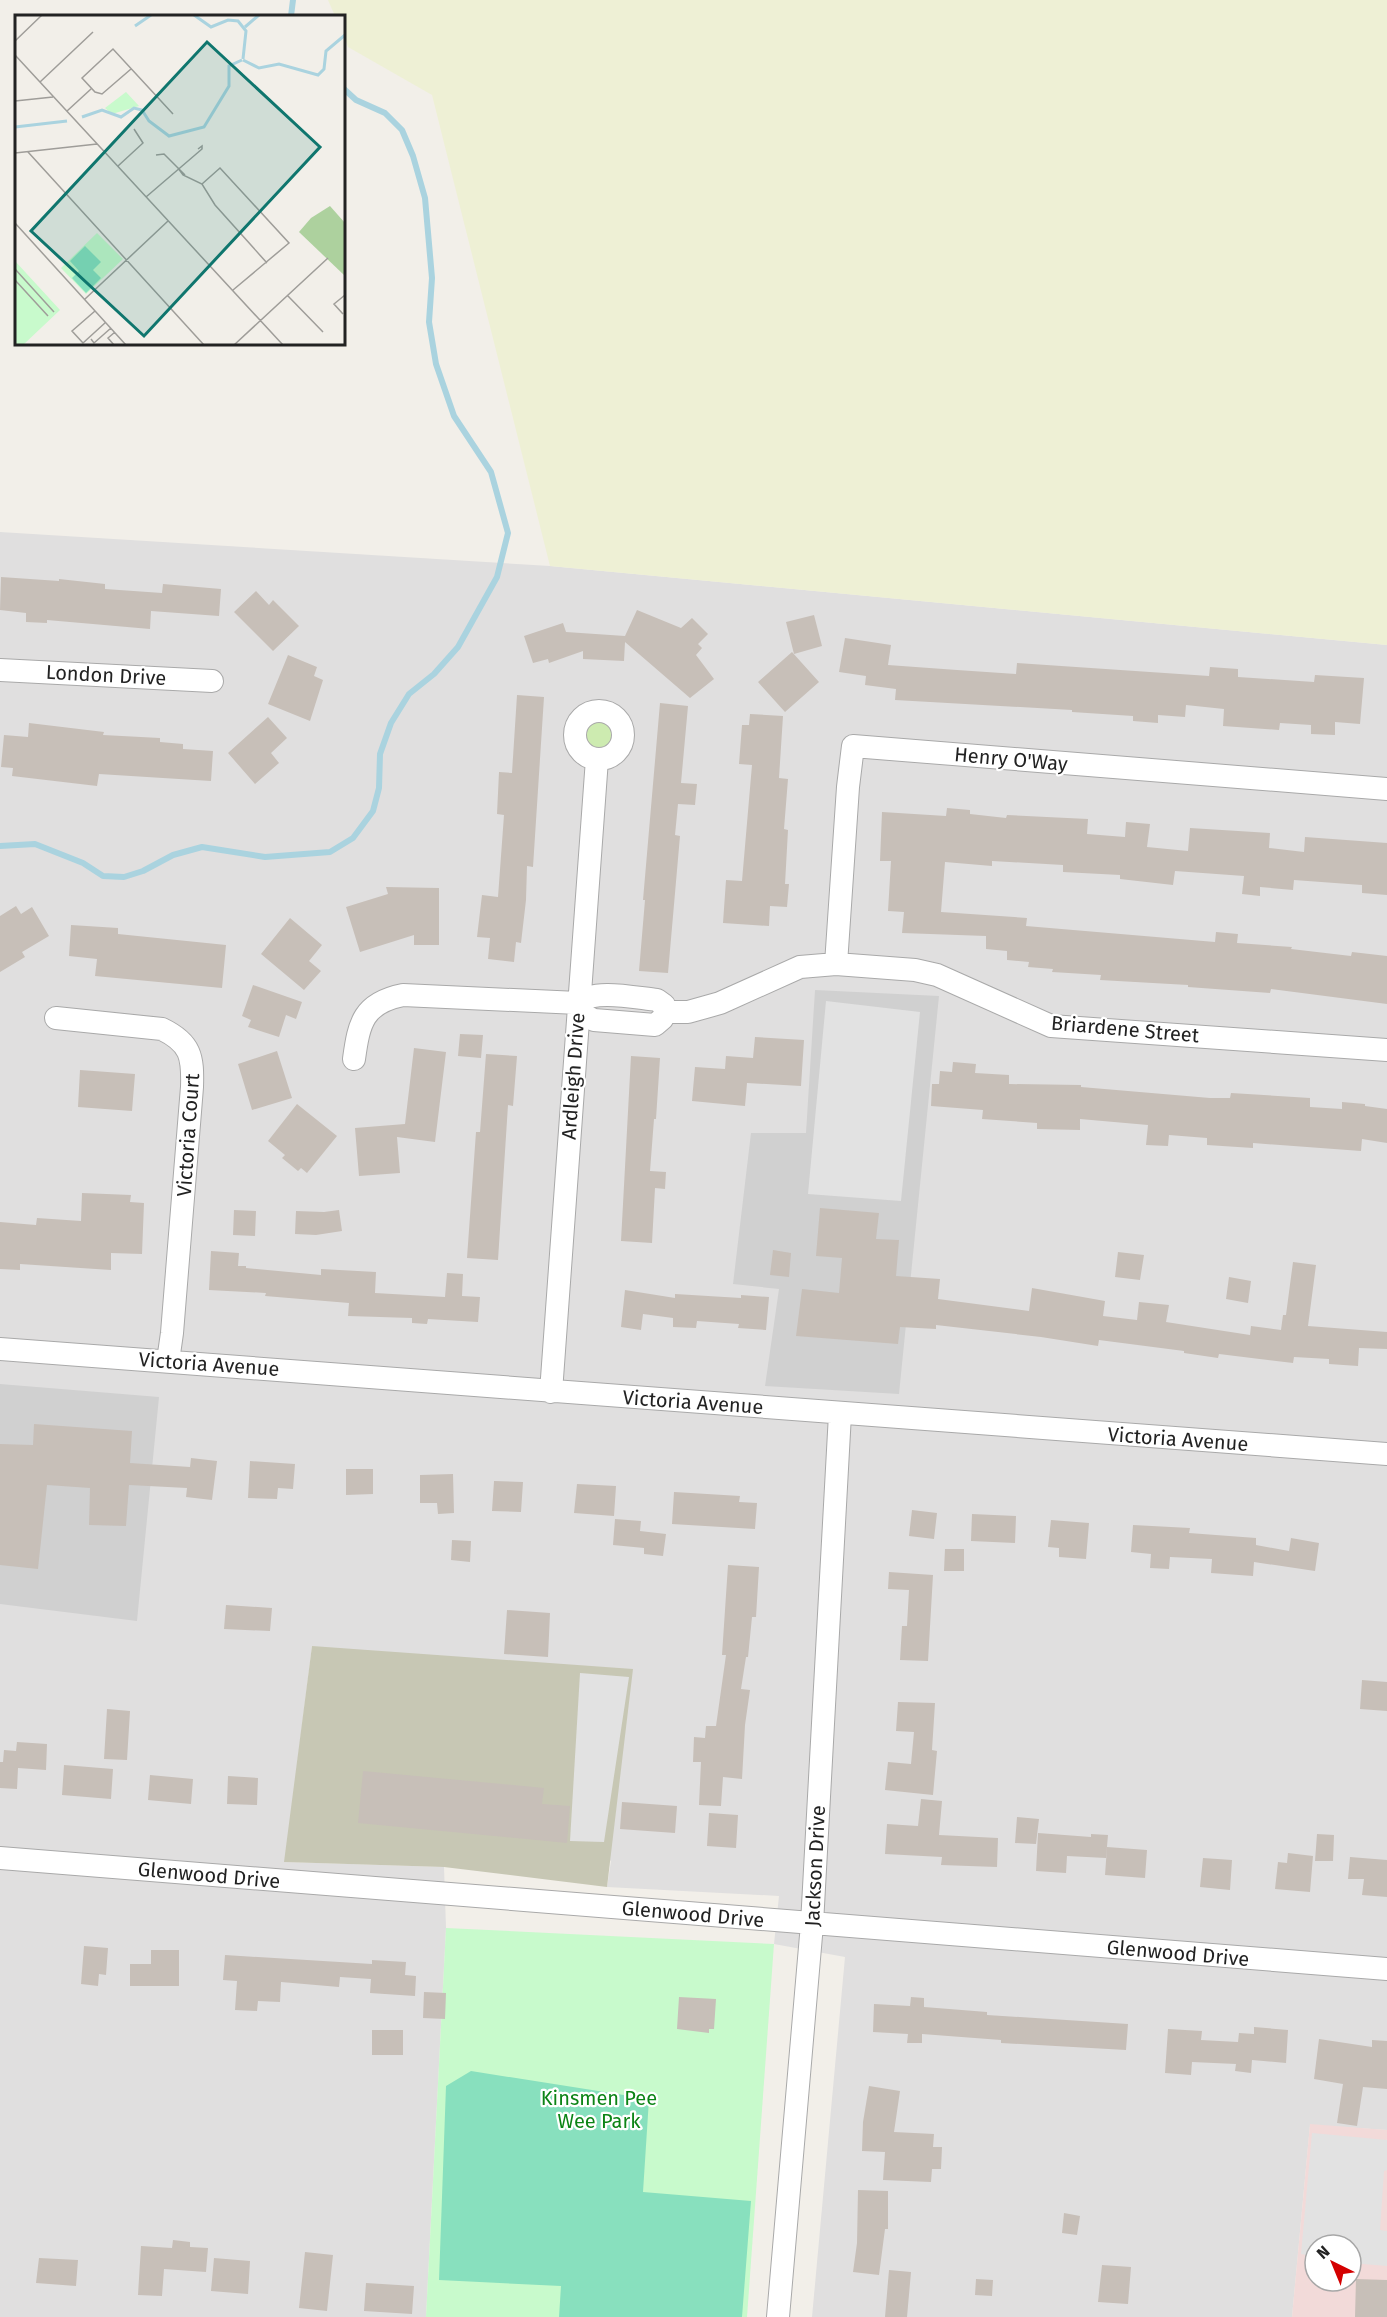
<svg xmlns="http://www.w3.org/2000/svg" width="1387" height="2317" font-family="'Fira Sans',sans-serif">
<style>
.residential{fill:#e0dfdf}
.commercial{fill:#f2dad9;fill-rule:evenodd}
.religious{fill:#d0d0d0}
.construction{fill:#c7c7b4}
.farmland{fill:#eef0d5}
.grass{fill:#cdebb0}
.park{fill:#c8facc}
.pitch{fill:#88e0be}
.parking{fill:#e2e2e2}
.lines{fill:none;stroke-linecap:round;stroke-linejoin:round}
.stream{stroke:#aad3df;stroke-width:6}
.building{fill:#c7bfb8}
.minor-casing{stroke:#a9a9a9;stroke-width:24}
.minor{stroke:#fff;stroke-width:22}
.labels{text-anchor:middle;stroke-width:4.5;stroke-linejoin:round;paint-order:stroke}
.street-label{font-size:20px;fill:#222;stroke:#fff}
.park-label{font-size:20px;fill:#0c8416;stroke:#fff}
.inset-river{fill:none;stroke:#aad3df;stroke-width:3}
.inset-road{fill:none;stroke:#9f9d99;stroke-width:1.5}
.view{fill:#0f766e;fill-opacity:0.15;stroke:#0f766e;stroke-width:3}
.inset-edge{fill:none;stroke:#222;stroke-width:3}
</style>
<rect width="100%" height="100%" fill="#f2efe9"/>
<path class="residential" d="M0,532L550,566L1387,645V2130L1310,2125L1292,2317H812L845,1957L774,1944L779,1896L607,1887L611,1861L312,1646L285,1862L444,1867L446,1928L426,2317H0Z"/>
<path class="commercial" d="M1310,2124L1387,2130V2317H1292ZM1315,2245H1351V2281H1315Z"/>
<path class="religious" d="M815,990L939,996L899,1394L765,1386L779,1289L733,1284L751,1133H806Z
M0,1384L159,1397L137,1621L0,1604Z"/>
<path class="construction" d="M312,1646L633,1669L607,1887L444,1867L284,1862Z"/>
<path class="farmland" d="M328,0H1387V645L550,566L432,95L348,47L344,36V16H335Z"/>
<path class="grass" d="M585 735a14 14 0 1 1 28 0a14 14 0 1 1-28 0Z"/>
<path class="park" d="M446,1928L774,1944L747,2317H426Z"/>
<path class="pitch" d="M471,2071L649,2099L643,2192L751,2201L742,2317H559L561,2286L439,2280L446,2086Z"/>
<path class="parking" d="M826,1001L920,1012L901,1201L808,1194Z
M580,1673L629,1677L604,1842L570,1841Z
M1312,2133L1387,2140V2170L1384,2171L1380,2230L1387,2231V2266L1351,2263V2245H1315V2257L1301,2254Z"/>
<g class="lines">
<path class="stream" d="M291,16L293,0
M0,846L35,844L83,863L103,876L124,877L143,871L173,855L202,847L265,857L330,852L353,838L373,811L379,788L380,754L391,723L409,694L434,674L458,647L497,577L508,533L491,472L454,416L436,364L429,322L432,278L425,198L413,156L402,130L385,113L356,100L344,89"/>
</g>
<path class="building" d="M1,577L59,581V579L105,584V589L162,593L163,584L221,589L219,616L151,611L150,629L47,620V623L26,622V613L0,610Z
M256,591L269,605L273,600L299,626L273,651L234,612Z
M637,610L681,628L692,618L708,634L698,644L702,648L696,655L714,679L690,698L625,642L624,661L583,659V651L549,663L548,659L533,663L524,636L563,623L566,632L625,636Z
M814,615L822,646L794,654L786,622Z
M845,638L891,645L888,665L957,670L1016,674L1017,663L1209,676L1210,667L1238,669V677L1314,682L1315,675L1364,678L1360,724L1335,722V735L1311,734V725L1280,723L1279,730L1223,726L1224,709L1186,705L1185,717L1158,715V723L1133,721V716L1072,712V710L895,700L896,689L865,685L866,676L839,672Z
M792,652L819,682L785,712L758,682Z
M288,655L317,667L314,676L323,680L310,721L268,704Z
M517,695L544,697L533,867L527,866L526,900L521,943L516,942L514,962L488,959L490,938L477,937L482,895L498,897L504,815L497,814L499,772L512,773Z
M660,703L688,706L681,783L697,784L695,805L678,804L675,835L680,836L668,973L639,971L645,900H643Z
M750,714L783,716L779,778L788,779L784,829L788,830L785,884H789L787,907L770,906L769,926L723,923L726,880L742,881L752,765L739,764L742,725H749Z
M268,717L287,738L271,753L279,763L255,784L228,753Z
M29,723L104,732L103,735L160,738V742L183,744V749L213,751L211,781L99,774L97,786L12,776L13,768L1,767L4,735L28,737Z
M947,808L970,810V814L1006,818L1007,815L1088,819L1087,834L1125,837L1126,822L1150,824L1147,847L1188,851L1190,828L1270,833L1269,848L1304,852L1305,837L1387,843V895L1362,893V885L1294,880L1293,890L1260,887V896L1242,894L1244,876L1175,871L1173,885L1120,879V875L1063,872V865L992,861V866L945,862L941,912L1027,918L1026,926L1215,942L1216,932L1238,934L1237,943L1292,947L1291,949L1351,956L1352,952L1387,956V1004L1271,989L1270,993L1188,987V985L1100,980L1101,975L1052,972L1053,969L1028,967L1029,962L1007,960V951L986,949V936L902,933L904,912L888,911L891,861H880L882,812L946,816Z
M386,887L439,888V945H414V935L360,952L346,907L388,894Z
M16,906L21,914L32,907L49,936L22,952L25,957L0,972V916Z
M290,918L322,945L309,961L321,971L304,990L261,954Z
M71,925L118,928V934L226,945L222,988L95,976L97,959L69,956Z
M253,985L302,1002L296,1019L286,1015L279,1037L248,1027L251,1020L242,1016Z
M460,1034L483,1035L481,1058L458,1056Z
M755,1037L804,1040L801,1086L747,1083L745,1106L692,1101L695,1067L725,1069L726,1056L753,1058Z
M414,1048L446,1052L435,1142L397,1137L400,1173L359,1176L355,1128L405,1124Z
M277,1051L292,1098L252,1110L238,1064Z
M486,1054L517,1056L513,1106L508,1105L498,1260L467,1258L476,1132H480Z
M631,1056L660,1058L656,1119H654L650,1171L666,1172L665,1189L655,1188L652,1243L621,1241Z
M953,1062L976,1064L975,1073L1009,1075V1084L1081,1085V1087L1210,1098H1230L1231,1093L1310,1098V1107L1342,1109V1102L1365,1104V1106L1387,1109V1143L1362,1139L1361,1151L1253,1143V1148L1207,1145V1138L1169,1135L1168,1146L1146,1145L1148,1125L1080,1119V1130L1037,1129V1123L982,1119L983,1110L931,1106L932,1084H939L940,1071L952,1072Z
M80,1070L135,1074L132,1111L78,1107Z
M297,1104L337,1136L307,1173L301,1168L298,1171L282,1158L285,1155L268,1141Z
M82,1193L131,1195L130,1202L144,1203L142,1254L111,1253V1270L20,1264V1270L0,1269V1222L36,1225L37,1218L81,1221Z
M820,1208L879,1213L876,1239L899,1240L896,1276L940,1279L938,1299L1029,1311L1032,1288L1105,1301L1103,1316L1137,1320L1139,1302L1169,1305L1166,1322L1250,1335L1251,1326L1281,1330L1283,1315H1286L1293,1262L1316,1265L1308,1326L1387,1332V1349L1359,1348L1358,1366L1329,1364V1359L1294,1357L1293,1363L1219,1354L1218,1358L1184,1353V1351L1099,1340L1098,1346L1041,1337L936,1325V1329L900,1327L898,1344L796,1336L802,1289L839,1293L842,1258L816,1256Z
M234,1210L256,1211L255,1236L233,1235Z
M339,1210L342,1231L316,1235L295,1234L296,1211L324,1212Z
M773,1250L791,1253L789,1277L770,1275Z
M211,1251L239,1253L238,1266H246V1268L321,1275V1269L376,1272L375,1293L445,1297L447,1273L463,1274L462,1296L480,1297L478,1322L428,1319L427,1324L412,1323V1318L348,1316L349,1303L265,1296L266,1293L209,1290Z
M1118,1252L1144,1255L1140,1280L1115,1277Z
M1229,1277L1251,1281L1248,1303L1226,1299Z
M625,1290L675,1298V1294L741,1298V1295L769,1297L766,1330L738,1328L739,1324L697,1321L696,1328L673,1327V1318L643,1314L641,1330L621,1327Z
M34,1424L132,1431L130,1463L190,1467L191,1458L217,1461L212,1500L186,1497L187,1488L129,1485L126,1526L89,1525L90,1488L47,1485L38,1569L0,1565V1444L33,1445Z
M250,1461L295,1464L293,1489L278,1488L277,1499L248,1498Z
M346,1469H373V1494L346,1495Z
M453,1474L454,1513L438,1514L437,1503H420V1475Z
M494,1481L523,1482L521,1512L492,1511Z
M577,1484L616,1486L614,1516L574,1513Z
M674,1492L740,1496L739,1502L757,1503L755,1529L672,1524Z
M912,1510L937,1513L934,1539L909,1536Z
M972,1514L1016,1516L1015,1543L971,1541Z
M615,1519L641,1521L640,1531L666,1534L663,1556L644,1554V1548L613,1545Z
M1051,1520L1089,1523L1086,1559L1059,1557V1548L1048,1547Z
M1133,1525L1190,1528L1189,1533L1256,1538V1545L1289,1551L1291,1538L1319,1543L1315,1571L1254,1562L1253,1576L1211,1573L1212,1559L1170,1557L1169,1569L1150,1568L1151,1554L1131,1552Z
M452,1540L471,1541L470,1562L451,1560Z
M945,1549H964V1571H944Z
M728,1565L759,1567L756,1617H752L748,1657H746L741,1689L750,1690L745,1725L742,1779L723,1777L721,1806L699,1805L701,1762H693L694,1737L705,1738L706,1726H716L726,1655H722Z
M889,1572L933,1575L928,1661L900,1660L902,1626H907L909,1590L888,1589Z
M226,1605L272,1608L270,1631L224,1629Z
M507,1610L550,1613L548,1657L504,1654Z
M1362,1680L1387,1682V1711L1360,1709Z
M898,1702L935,1703L932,1750L937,1751L933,1795L885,1790L888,1762L911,1764L914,1732L896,1731Z
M107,1709L130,1711L127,1760L104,1759Z
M17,1742L47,1744L46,1770L18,1768L17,1789L0,1788V1762H3L4,1750L16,1751Z
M64,1765L113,1769L111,1799L62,1795Z
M363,1771L544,1788L542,1804L570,1806L567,1843L358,1823Z
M150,1775L193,1779L191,1804L148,1800Z
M228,1776L258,1778L257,1805L227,1804Z
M921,1799L942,1801L939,1835L998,1838L997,1867L941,1865L942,1857L885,1854L887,1824L918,1826Z
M622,1802L677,1806L675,1833L620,1829Z
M709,1813L738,1815L736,1848L707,1846Z
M1017,1817L1039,1819L1036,1844L1015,1843Z
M1038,1833L1091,1837V1834L1108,1835L1106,1858L1067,1856L1066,1873L1036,1871Z
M1317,1834L1334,1835L1333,1861H1315Z
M1107,1847L1147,1850L1145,1878L1105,1875Z
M1288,1853L1313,1856L1310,1892L1275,1889L1278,1862L1287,1863Z
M1350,1857L1387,1860V1897L1362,1895L1364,1879H1348Z
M1203,1858L1232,1860L1230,1890L1200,1887Z
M84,1946L108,1948L106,1975L99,1974L98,1986L81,1984Z
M151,1950H179V1986H130V1964H151Z
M225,1955L372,1964V1960L406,1962L405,1975L416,1976L415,1996L370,1993L371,1979L340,1977L339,1987L281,1982L280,2002L258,2001L257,2011L235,2010L237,1981L223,1980Z
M424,1992L446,1993L445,2019L423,2018Z
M679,1997L716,1999L714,2029H709V2033L677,2029Z
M911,1997L924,1998V2007L987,2012V2015L1128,2024L1126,2050L1001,2043V2040L922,2034V2043H907L908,2034L873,2032L874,2004L910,2006Z
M1254,2027L1288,2030L1286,2063L1252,2060L1251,2073L1235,2071L1236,2064L1192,2062L1191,2075L1165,2073L1168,2029L1202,2031L1201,2040L1238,2042L1239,2033L1254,2034Z
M372,2030H403V2055H372Z
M1319,2039L1372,2047V2040L1387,2041V2089L1363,2087L1357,2126L1337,2123L1343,2084L1314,2079Z
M869,2086L900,2091L894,2132L934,2134L933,2147H942L941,2169H932L931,2182L883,2180L885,2152L862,2151L863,2122Z
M858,2190L888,2191V2229H885L879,2275L853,2272L857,2243Z
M1064,2213L1080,2216L1077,2235L1062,2233Z
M173,2240L190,2242V2247L208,2248L206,2272L164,2269L162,2296L138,2295L141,2246L172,2248Z
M305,2252L333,2255L327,2311L299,2308Z
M39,2258L78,2260L76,2286L36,2283Z
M214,2258L250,2261L248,2294L211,2291Z
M1102,2265L1131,2267L1128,2304L1098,2302Z
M889,2270L911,2272L907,2317H885Z
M976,2279L993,2280L992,2296L975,2295Z
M1356,2279L1387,2280V2317H1355Z
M366,2283L414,2286L412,2314L364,2311Z"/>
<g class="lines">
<defs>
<path id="minor" d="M0,670L212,681
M575 735a24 24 0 1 1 48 0a24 24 0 1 1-48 0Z
M836,964L848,787L853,746L1387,789
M578,1003L586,1016L594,1020L655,1025L662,1019L666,1012
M578,1003C594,988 636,998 657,1000L664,1005L666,1012
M666,1012H688L720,1003L800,967L836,964L915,970L937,975L1051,1026L1387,1050
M56,1018L162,1029C191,1043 193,1057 192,1087L172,1333L168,1361
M354,1059C359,1023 363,1003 403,995L578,1003
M0,1349L1387,1454
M551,1392L597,759
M0,1858L1387,1969
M778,2317L812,1924L840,1414"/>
</defs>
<use href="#minor" class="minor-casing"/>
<use href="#minor" class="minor"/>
</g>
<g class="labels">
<g class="street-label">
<text transform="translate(106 675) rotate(3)" y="7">London Drive</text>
<text transform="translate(1011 759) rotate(5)" y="7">Henry O'Way</text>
<text transform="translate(1125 1029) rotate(5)" y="7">Briardene Street</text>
<text transform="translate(573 1076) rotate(-86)" y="7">Ardleigh Drive</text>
<text transform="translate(188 1135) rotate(-86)" y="7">Victoria Court</text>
<text transform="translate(209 1364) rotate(4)" y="7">Victoria Avenue</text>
<text transform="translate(693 1402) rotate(4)" y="7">Victoria Avenue</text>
<text transform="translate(1178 1439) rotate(4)" y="7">Victoria Avenue</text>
<text transform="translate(815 1866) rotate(-87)" y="7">Jackson Drive</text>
<text transform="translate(209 1875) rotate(5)" y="7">Glenwood Drive</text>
<text transform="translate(693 1914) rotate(5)" y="7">Glenwood Drive</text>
<text transform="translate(1178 1953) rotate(5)" y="7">Glenwood Drive</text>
</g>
<g class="park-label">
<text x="599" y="2105">Kinsmen Pee<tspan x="599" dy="23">Wee Park</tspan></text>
</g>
</g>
<g transform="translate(15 15)">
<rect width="330" height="330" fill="#f2efe9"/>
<path d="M315,191L330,208L329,260L284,217L296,203Z" fill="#add19e"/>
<path d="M111,77L124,91L97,99L90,93ZM82,218L108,244L71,279L46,253ZM0,246L45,295L8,330H0Z" fill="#c8facc"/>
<path d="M70,231L86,247L78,255L86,263L71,278L57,263L64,256L55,246Z" fill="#88e0be"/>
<path class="inset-river" d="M179,0L196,12L213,5L223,6L231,16L228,44M120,11L136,0M230,12L244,0M228,45L244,53L264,49L303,60L309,54L311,36L330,20M67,102L87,95L106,102L119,93L127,95L134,106L154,121L189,112L214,71V51L227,45M0,112L52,106"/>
<path class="inset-road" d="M0,26L27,0M0,40L268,330M116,54L87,79L80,77L67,63L98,34L158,99M25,67L78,17M0,86L38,82M52,96L76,74M13,137L189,330M0,138L82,129M141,140L149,139L170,160M103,151L128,128L119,114M163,153L168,160L187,169L200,190L252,248M187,169L205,153L274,228L218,275M131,182L187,134V131L183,134M0,208L111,330M0,254L39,297M0,265L33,301M273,281L308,317M70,284L153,206M80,296L57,316L68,328L91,307M328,299L319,289L330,280M76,324L79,328L96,313M99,330L93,323L100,317M219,330L313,243"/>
<path class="view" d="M192,27L305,132L129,321L16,216Z"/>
<rect width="330" height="330" class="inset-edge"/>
</g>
<g transform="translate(1333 2263) rotate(317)"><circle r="28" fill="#ffffff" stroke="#a7a7a7" stroke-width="1.5"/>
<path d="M0-4.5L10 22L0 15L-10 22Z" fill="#d40000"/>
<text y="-9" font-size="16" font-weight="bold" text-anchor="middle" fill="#222222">N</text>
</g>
</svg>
